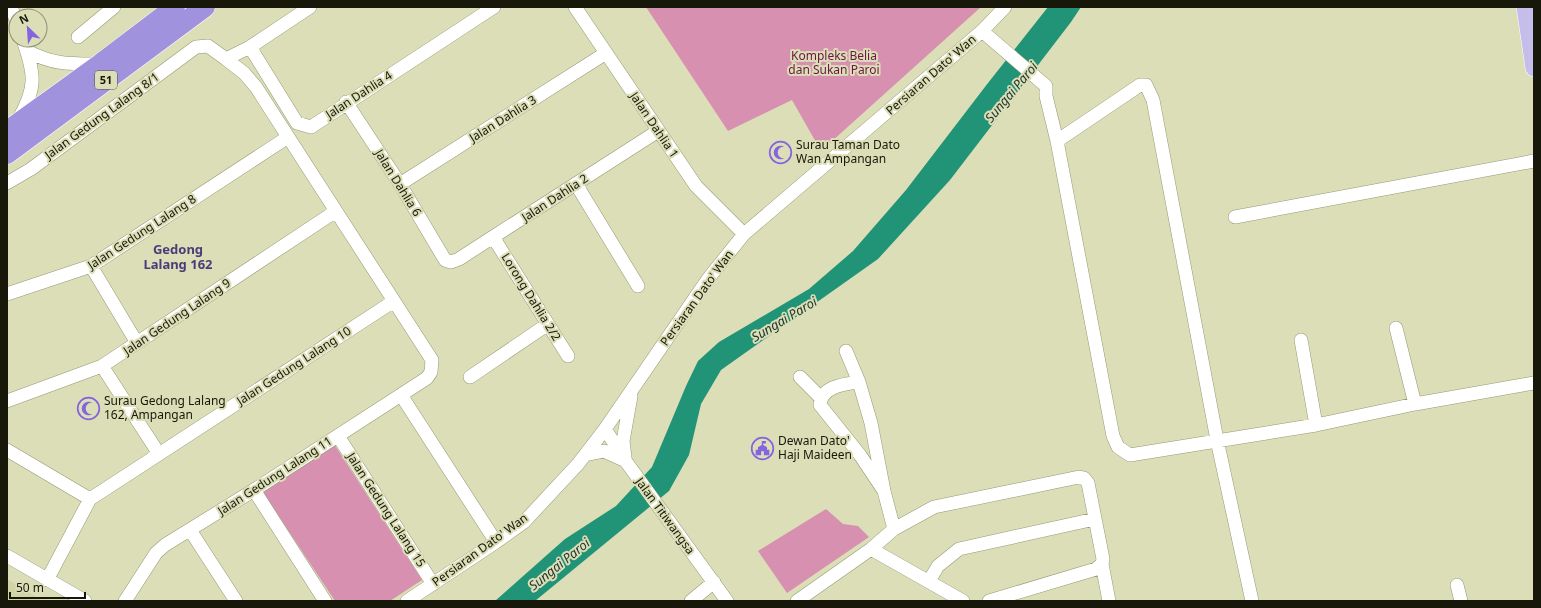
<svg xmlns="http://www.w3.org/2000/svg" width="1541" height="608" font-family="'Noto Sans',sans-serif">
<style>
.built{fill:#d0d4a6}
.green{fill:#d790af}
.water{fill:#219377}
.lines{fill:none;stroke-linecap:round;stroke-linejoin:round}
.minor-casing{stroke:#959974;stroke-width:14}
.major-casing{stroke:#fff;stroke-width:18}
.highway-casing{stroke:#fff;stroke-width:21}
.minor{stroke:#fff;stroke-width:13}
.major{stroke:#c6beea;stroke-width:17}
.highway{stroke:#a092dc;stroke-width:20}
.labels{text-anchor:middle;stroke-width:4;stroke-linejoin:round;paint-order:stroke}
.shield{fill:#dbdeb7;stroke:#52533d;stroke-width:1}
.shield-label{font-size:11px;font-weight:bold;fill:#171809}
.park-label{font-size:12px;fill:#6e1546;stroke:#dbdeb7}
.street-label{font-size:12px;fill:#171809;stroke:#dbdeb7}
.poi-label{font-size:12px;fill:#171809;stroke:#dbdeb7;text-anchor:start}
.water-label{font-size:13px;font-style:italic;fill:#1e352e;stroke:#dbdeb7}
.neighbourhood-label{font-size:13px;font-weight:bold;fill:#4a3c79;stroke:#dbdeb7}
</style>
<rect width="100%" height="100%" fill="#dbdeb7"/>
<path class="built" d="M7,579L43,601H7Z"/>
<path class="green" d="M646,7H981L821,151L792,100L728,131Z
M334,444L422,580L390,601H335L262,491Z
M826,509L843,524L858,526L869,537L787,593L758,551Z"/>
<path class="water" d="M1048,7H1081L1071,22L950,180L878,259L721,370L701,404L689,455L669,491L535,601H495L565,539L616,506L652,467L686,386L698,361L719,342L809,289L853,251L906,190L988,83Z"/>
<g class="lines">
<defs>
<path id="minor" d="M11,7L16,20
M575,7L696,186L744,234
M982,31L1046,86V96L1057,141L1113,436L1118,447L1130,455L1316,425L1415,404L1534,383
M78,37L114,7
M250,47L297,123L311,127L494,7
M27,51C54,65 70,64 100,64
M226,59L250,47L310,7
M346,102L400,184L445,260L451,262L459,259L493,237L658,131
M18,120C37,88 35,74 23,40
M1057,141L1140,85H1146L1153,100L1217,440L1252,601
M7,183L31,169L196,47L208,46L226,59L244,73L256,87L432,360L431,372L427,378L254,490L165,545L156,553L125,601
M400,184L606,53
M576,184L638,286
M1235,217L1534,161
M493,237L568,356
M91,266L137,343
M7,294L91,266L288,137
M1396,328L1415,404
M1301,340L1316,425
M846,351L859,382
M102,366L159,454
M470,377L548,324
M800,377L821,398
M401,395L496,542
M7,401L102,366L336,211
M605,429L627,463L727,601
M338,436L433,584
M7,450L90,499
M585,455L604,451L624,460
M625,457L623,441L631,396
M254,490L325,601
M884,491L860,455L820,405C821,386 845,384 859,382L871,423L884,491L894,529
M190,530L236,601
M871,549L963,601
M7,556L85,601
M1102,564L1109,601
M47,580L90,499L394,301
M929,581L938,566L959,549L1095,519
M1457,585L1461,601
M407,601L496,542L524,522L578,464L605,429L708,279L744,234L982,31L1005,7
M691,601L714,582
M797,601L871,549L894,529L934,507L1079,477L1084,478L1088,483L1103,559L1102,564L1096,569L989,601"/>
<path id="major" d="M1525,7L1534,68"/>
<path id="highway" d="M7,131L100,64L175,7
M7,154L205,7"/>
</defs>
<use href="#minor" class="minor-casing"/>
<use href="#major" class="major-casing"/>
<use href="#highway" class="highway-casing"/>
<use href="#minor" class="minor"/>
<use href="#major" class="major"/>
<use href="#highway" class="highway"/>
</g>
<defs>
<symbol id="mosque-ring" viewBox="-11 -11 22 22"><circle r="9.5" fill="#dbdeb7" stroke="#8464df" stroke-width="1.5"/><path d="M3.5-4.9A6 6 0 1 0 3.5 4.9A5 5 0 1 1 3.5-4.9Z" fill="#8464df"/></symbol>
<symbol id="civic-ring" viewBox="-11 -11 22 22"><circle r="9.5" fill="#dbdeb7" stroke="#8464df" stroke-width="1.5"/><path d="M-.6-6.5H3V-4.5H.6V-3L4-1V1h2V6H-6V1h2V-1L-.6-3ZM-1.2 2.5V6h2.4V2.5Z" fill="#8464df"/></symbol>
</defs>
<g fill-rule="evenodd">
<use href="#mosque-ring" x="768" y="140" width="25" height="25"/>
<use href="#mosque-ring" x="76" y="396" width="25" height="25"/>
<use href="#civic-ring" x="750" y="436" width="25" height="25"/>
</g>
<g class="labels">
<rect class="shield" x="95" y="71" width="22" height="18" rx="3"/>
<g class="shield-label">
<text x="106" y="84">51</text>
</g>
<g class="park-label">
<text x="834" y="60">Kompleks Belia<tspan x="834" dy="14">dan Sukan Paroi</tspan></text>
</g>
<g class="street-label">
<text transform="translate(931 75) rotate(-41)" y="4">Persiaran Dato' Wan</text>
<text transform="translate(359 95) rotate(-33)" y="4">Jalan Dahlia 4</text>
<text transform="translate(102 116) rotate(-36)" y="4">Jalan Gedung Lalang 8/1</text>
<text transform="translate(503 119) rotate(-32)" y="4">Jalan Dahlia 3</text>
<text transform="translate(654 125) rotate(56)" y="4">Jalan Dahlia 1</text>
<text transform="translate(398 183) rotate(58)" y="4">Jalan Dahlia 6</text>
<text transform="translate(555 198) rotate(-33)" y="4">Jalan Dahlia 2</text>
<text transform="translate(142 232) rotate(-33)" y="4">Jalan Gedung Lalang 8</text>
<text transform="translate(531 297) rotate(58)" y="4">Lorong Dahlia 2/2</text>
<text transform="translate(697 298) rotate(-54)" y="4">Persiaran Dato' Wan</text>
<text transform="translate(177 317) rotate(-34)" y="4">Jalan Gedung Lalang 9</text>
<text transform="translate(294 366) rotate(-33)" y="4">Jalan Gedung Lalang 10</text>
<text transform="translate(275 476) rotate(-33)" y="4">Jalan Gedung Lalang 11</text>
<text transform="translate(386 510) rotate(57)" y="4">Jalan Gedung Lalang 15</text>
<text transform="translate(665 516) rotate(54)" y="4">Jalan Titiwangsa</text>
<text transform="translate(480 550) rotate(-36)" y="4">Persiaran Dato' Wan</text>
</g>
<g class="poi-label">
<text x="796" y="149">Surau Taman Dato<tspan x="796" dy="14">Wan Ampangan</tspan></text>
<text x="104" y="405">Surau Gedong Lalang<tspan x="104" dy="14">162, Ampangan</tspan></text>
<text x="778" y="445">Dewan Dato'<tspan x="778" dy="14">Haji Maideen</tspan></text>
</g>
<g class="water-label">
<text transform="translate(1011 92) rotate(-50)" y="5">Sungai Paroi</text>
<text transform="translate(784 319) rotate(-31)" y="5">Sungai Paroi</text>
<text transform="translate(559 564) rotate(-39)" y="5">Sungai Paroi</text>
</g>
<g class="neighbourhood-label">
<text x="178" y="254">Gedong<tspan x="178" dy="15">Lalang 162</tspan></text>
</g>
</g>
<rect width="1541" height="608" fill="none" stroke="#171809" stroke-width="16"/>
<g transform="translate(28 28) rotate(335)"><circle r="19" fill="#dbdeb7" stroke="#8d8f71"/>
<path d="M0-3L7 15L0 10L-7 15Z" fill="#8464df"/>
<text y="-6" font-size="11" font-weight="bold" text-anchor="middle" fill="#171809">N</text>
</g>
<path d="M10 592v6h75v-6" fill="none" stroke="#171809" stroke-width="2"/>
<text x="16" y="592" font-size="12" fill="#171809" stroke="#dbdeb7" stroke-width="3" paint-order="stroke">50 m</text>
</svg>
